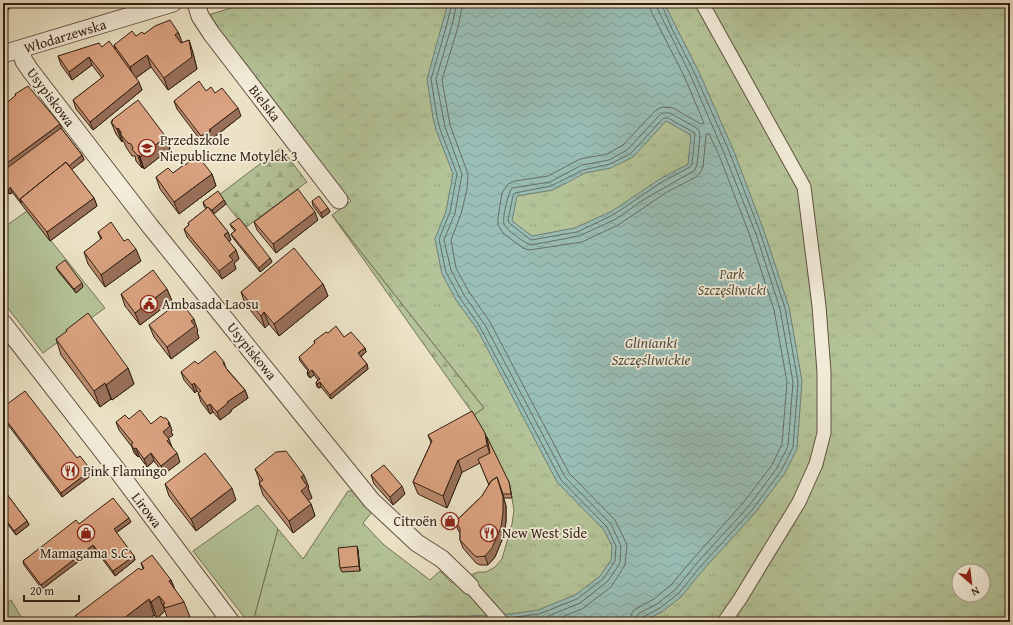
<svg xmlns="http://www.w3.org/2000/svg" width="1013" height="625" font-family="'Gentium Book Plus',serif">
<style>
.green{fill:#b4c498;stroke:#737256}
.forest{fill:url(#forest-firs);stroke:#737256}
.park{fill:url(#park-tufts);stroke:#737256;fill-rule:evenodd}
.water{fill:url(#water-waves);stroke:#707e75;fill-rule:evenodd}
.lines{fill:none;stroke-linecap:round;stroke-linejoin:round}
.shore{stroke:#666e64;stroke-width:1}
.pedestrian-casing{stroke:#605040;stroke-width:15}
.minor-casing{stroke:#605040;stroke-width:19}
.pedestrian{stroke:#f3edda;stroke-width:13}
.minor{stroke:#f3edda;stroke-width:17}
.wall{fill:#bb8b6e;stroke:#321f13}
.shaded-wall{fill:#99715a;stroke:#321f13}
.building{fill:#daa280;stroke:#321f13}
.labels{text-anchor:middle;stroke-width:3.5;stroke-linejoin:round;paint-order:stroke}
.street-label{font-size:14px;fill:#321f13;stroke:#f3edda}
.poi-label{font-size:14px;fill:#321f13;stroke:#f3edda;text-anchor:start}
.park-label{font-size:14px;font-style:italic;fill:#59513b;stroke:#f3edda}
.water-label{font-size:15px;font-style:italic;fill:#514f44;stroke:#f3edda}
</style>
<defs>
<pattern id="forest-firs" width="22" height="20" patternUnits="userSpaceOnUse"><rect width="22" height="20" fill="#b4c498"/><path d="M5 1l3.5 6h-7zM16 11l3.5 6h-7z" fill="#9ba882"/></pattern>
<pattern id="park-tufts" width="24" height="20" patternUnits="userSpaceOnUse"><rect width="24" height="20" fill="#b4c498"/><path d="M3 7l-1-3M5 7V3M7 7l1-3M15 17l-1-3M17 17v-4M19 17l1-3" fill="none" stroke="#9ba882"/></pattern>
<pattern id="water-waves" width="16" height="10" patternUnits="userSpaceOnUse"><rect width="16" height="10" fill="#99beb6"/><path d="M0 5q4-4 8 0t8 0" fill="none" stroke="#84a39c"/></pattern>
</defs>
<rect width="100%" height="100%" fill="#ece3c6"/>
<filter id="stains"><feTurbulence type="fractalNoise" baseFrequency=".005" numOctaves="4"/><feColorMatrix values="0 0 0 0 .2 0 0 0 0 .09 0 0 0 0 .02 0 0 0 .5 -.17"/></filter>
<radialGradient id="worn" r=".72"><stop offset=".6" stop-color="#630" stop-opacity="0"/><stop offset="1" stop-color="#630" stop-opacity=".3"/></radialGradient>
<path class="green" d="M27,211L105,308L43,353L3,302V228Z
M258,505L278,529L253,622H248L193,551Z
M11,600L23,620L25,622H3V606Z"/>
<path class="forest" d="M281,148L307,182L245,228L219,195Z
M332,215L484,408L474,415Z"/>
<path class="park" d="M248,3H1010V622H253L278,529L303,559L348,491H353L372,512L363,523L384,545L430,580L440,571L452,583L478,572H486L495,567L502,559L512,524L514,510L510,487L474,415L484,408L332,215L351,201L257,81L208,15ZM959,571H983V595H959Z"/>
<path class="water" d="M448,3H664L698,70L733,149L764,231L789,307L802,381L797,449L785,473L755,513L703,570L682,596L662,612L641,622H348L362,619L422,616H468L510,614L538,610L575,595L600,576L611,560L612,546L604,530L557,482L477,329L456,300L442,274L435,239L446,211L453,174L436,130L433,118L427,79ZM666,121L691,135L688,164L660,179L612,211L575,228L532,236L512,221L517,196L553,190L585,173L611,168L633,157Z"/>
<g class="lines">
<path class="shore" d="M452,3L447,24L431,79L437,117L440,129L457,174L450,212L439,239L446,272L460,298L480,327L561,480L607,527L616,546L615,561L603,579L577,599L539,614L508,618
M457,3L452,25L436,79L445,127L462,174L455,213L444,240L451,270L464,295L485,325L565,477L611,524L621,546L620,563L608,581L580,603L541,619L518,622
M463,3L458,27L442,80L450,125L468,174L467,189L461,214L451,240L456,268L469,292L490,322L569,473L615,520L627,545L625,565L611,587L582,609L549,622
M662,113H670L695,127L699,130L700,137L697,164L695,170L643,200L616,219L579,236L531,245C525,243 506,230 504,224C502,218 508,193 512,188L550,182L582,165L609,160L627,150Z
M664,118H668L695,133L692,164L690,167L662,182L613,215L577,232L531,240L509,223L508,220L513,196L515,193L551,186L583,170L610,164L630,154Z
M376,622L489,619
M630,622L631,615L634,610L654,599L671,585L692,560L743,503L772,465L782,444L787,382L774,310L750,236L719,155L709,134L706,135L703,167L700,173L696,177L667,192L618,225L582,242L529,250L523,248L503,233L498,225V218L502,193L508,184L515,181L548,176L580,159L607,154L623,145L655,111L662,107L673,108L701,124L704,123L684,76L651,11L650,3
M636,622V617L639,613L657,604L676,589L696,564L748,507L777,468L788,446L793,382L780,309L756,234L724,153L690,74L657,8L656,3
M641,622L643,617L660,608L679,593L700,567L752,510L781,471L793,447L798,382L785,308L760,232L729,151L694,72L672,29L661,3"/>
<defs>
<path id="pedestrian" d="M702,3L804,187L819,306L824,372V433L816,464L799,502L740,599L724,622
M470,586L502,622"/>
<path id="minor" d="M196,3L200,16L211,33L339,200
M20,49L24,61L30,70L150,226L372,501L417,543L442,559L470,586
M3,54L173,3
M3,323L117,470L231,622"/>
</defs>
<use href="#pedestrian" class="pedestrian-casing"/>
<use href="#minor" class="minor-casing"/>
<use href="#pedestrian" class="pedestrian"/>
<use href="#minor" class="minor"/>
</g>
<path class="wall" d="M178,32L182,43L189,40L193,53L197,69L168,90L151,67L136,78L142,90L93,130L76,109L73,100L102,78L92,65L72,80L61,65L58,56L102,47L115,49L114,45L136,36L144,34Z
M206,91L215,93L241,116L213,138L214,139L209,143L208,141L204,145L177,109L174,101Z
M15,94L61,128L82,155L84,160L71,169L94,198L97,206L50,241L12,192V193L10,194L9,193L3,198V106L16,96Z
M112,120L166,137L170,149L144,169L143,167L142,168L136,161L135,156H132L126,147L124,142L123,141L122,142L116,134L111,122L112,121Z
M185,165L212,174L216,186L179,214L160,189L156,177L173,173Z
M224,200L226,204L213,214L228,232L231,240L229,242L236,250L239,259L234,263L236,269L222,279L187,237L184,229L189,225L188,223L206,209L204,206L203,202Z
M312,201L328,208L330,212L322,218L313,206Z
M318,220L276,253L257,230L254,222Z
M230,224L270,258L272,262L260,272L233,238L231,234L235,231L232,228Z
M98,232L124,241L141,261L105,287L88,264L84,252L101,240Z
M56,267L83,287L76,293L58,271Z
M323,284L328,296L279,336L269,324L265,328L245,304L241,292Z
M167,289L172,301L140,325L125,306L121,294Z
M149,325L198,331L197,332L199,338L171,359L154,337Z
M66,330L128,368L134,384L112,400L111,399L100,407L61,355L56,339L67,332Z
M328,333L344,337L365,348L366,352L361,357L367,364L368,369L331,399L321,387L319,388L317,387L316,382L318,380L314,375L310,378L308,376L307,372L308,371L300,361L299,357L315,344L314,341Z
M224,362L226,368L245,390L248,398L231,410V412L220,420L213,412L210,414L201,402L198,393H199L197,391L195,393L184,380L181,372L198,364Z
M3,407L77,458L93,474L62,497L3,418Z
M129,419L151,424L172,430L171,432L173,435L168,438L172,447L180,462L164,474L154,461L147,467L139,456L138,457L134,453L132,447L119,430L116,422Z
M428,435L488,444L509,482L510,487L512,498H504L500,486L506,506V521L504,535L495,557L488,565H480L476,563L463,548L460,540V533L458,530L455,522L482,496L489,485L480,463L463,472H462L447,508L418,494L413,482L431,443Z
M255,469L309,487L308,488L312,498L308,500L311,504L315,516L293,533L263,495L259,483L260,482Z
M371,475L405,494L393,505L374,484Z
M165,484L236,500L196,531L169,496Z
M3,489L27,521L29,525L16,535L3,518Z
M131,522L116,533L134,556L135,560L115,576L95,549L42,589L24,565L23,561L79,524Z
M357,546L358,550L360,571L342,572L340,568Z
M141,563L171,580L175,590L184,602L190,617L175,622H170L168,620L165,611L157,618L154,615L145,622H71L76,618L75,616L143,569Z"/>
<path class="shaded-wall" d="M3,3H17L4,13L3,9Z
M178,32L183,44L179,47L175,35Z
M189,40L193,53L197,69L168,90L164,78Z
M147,55L151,67L134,79L130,67Z
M89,57L92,65L72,80L69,72Z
M139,82L142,90L93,130L90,122Z
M238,108L241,116L213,138L214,139L209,143L206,134L209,130Z
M60,124L63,132L3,177V166Z
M118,128L123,141L122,142L117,129Z
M205,133L208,141L204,145L201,136Z
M166,137L170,149L144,169L140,157Z
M82,155L84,160L26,205L23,202Z
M139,155L143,167L142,168L138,156Z
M212,174L216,186L179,214L174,202Z
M10,187L12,192V193L10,194L8,190Z
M8,189L9,193L3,198V193Z
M94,198L97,206L50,241L47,232Z
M224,200L226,204L214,214L212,210Z
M328,208L330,212L322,218L321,213Z
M315,212L318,220L276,253L273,244Z
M228,232L231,240L227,243L224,235Z
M136,249L141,261L105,287L101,275Z
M236,250L239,259L234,263L236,269L222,279L219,271L229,256Z
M270,258L272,262L260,272L259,268Z
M82,283L83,287L76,293L74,289Z
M323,284L328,296L279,336L274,324Z
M167,289L172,301L140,325L135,313Z
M264,312L269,324L265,328L261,316Z
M194,319L198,331L197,332L199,338L171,359L167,347L191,321Z
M365,348L366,352L359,358L358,353Z
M367,364L368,369L331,399L330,395Z
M128,368L134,384L112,400L106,385Z
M312,370L314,375L310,378L308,373Z
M320,382L321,387L319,388L317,384Z
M105,383L111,399L100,407L94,391Z
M194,383L197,391L195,393L192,385Z
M245,390L248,398L231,410V412L220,420L217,412L227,402Z
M210,404L213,412L210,414L207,406Z
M169,422L172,430L171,432L173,435L166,440L163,432L168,424Z
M485,433L489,445L491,457L487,445Z
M169,439L172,448L167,441Z
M136,448L139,456L138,457L134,449Z
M151,453L154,461L147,467L144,459Z
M177,453L180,462L164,474L161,466Z
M458,460L462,472L447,508L443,496Z
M91,470L93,474L62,497L61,493Z
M304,475L309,487L308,488L312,498L305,503L301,491V477Z
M497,477L506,506V521L504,535L495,557L488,565L485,556Z
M402,486L405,494L393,505L390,497Z
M232,488L236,500L196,531L191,519Z
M311,504L315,516L293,533L289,521Z
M129,518L131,522L115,533L114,529Z
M27,521L29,525L16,535L14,531Z
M93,545L95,549L42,589L41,585Z
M357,546L358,550L360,571L359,566Z
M134,556L135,560L115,576L113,571Z
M171,580L177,595L169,581Z
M159,596L165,611L157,618L151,602Z
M149,599L154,615L145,622H119Z"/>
<path class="building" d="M170,20L178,32L175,35L181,43L189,40L192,57L164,78L147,55L130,67L114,45L132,31L136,36L142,32L144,34L155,26Z
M109,41L139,82L90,122L73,100L104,76L89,57L69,72L58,56L99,43L102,47Z
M199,81L206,91L211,87L215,93L222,88L238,108L209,130L211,131L206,134L205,133L201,136L174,101Z
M28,86L60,124L3,166V132L8,128L3,121V106L16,95L15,94Z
M138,100L166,137L140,157L139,155L138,156L132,149L133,148L131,144L128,143L121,135V132L118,128L117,129L111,122L113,121L112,120Z
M3,123L7,129L3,132Z
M61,128L82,155L69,166L66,162L20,199L22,203L10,187V189L8,190V189L3,193V179L6,182L3,178V171Z
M198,156L212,174L174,202L156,177L168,168L173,173L185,164V165Z
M66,162L94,198L47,232L20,199Z
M298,189L315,212L273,244L254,222Z
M218,191L224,200L212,210L210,209L208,207L207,208L203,202Z
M319,196L328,208L321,213L312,201Z
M208,207L228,232L224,235L236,250L229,256L233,260L219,271L184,229L189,225L188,223Z
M239,218L270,258L259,268L231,234L236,230L230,224Z
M111,222L124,241L128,239L136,249L101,275L84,252L102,238L98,232Z
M294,248L323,284L274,324L264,312L261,316L241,292Z
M65,260L82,283L74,289L56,267Z
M153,270L167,289L135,313L121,294Z
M180,301L194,319L191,321L195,326L167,347L149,325Z
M88,313L128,368L106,385L105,383L94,391L56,339L67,331L66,330Z
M336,326L344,337L351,332L365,348L358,353L367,364L330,395L320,382L317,384L316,382L320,379L312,370L308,373L307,372L309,370L299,357L315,343L314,341L326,332L328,333Z
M215,351L224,362L223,363L228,371L245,390L227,402L228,403L217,412L210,404L207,406L198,393L201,391L194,383L192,385L181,372L195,361L198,364Z
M25,391L77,458L80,456L91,470L61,493L3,416V407Z
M140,410L151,424L161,416L163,418H166L169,422L168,424L170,426L163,432L169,439L167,441L177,453L161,466L151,453L144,459L136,448L134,449L131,444L133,443L116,422L125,415L129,419Z
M472,411L485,433L487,445L459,460H458L443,496L413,482L432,441L428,435Z
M487,437L509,482L511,494H503L497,477L491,481L489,485L478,459L490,453Z
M286,451L304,475L301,477L307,486L301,491L311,504L289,521L259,483L263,480L255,469L276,452Z
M205,453L232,488L191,519L165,484Z
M384,465L402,486L390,497L371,475Z
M497,477L503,497V512L501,527L492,548L485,556L477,557L473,554L460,540V528L455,522L482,496L491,481Z
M3,489L27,521L14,531L3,516Z
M113,498L129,518L114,529L134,556L113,571L93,545L41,585L23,561L76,520L79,524Z
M357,546L359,566L340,568L338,548Z
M152,555L171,580L169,581L184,602L165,608L163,604L165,603L159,596L151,602L149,599L119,622H71L76,618L75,616L139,568L141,570L144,568L141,563Z"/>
<defs>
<symbol id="school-ring" viewBox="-11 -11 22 22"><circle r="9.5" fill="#f3edda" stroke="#8f2418" stroke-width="1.5"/><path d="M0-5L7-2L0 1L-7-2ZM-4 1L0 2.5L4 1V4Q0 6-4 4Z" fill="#8f2418"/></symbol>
<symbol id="civic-ring" viewBox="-11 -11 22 22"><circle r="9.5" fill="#f3edda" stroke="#8f2418" stroke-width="1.5"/><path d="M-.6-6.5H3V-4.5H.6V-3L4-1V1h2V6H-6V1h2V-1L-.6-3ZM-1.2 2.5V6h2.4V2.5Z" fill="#8f2418"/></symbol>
<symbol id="restaurant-ring" viewBox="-11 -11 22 22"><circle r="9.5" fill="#f3edda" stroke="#8f2418" stroke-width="1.5"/><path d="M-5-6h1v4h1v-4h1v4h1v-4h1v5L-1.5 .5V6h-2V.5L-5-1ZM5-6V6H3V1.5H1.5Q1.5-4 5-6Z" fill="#8f2418"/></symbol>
<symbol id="shop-ring" viewBox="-11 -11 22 22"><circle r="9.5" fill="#f3edda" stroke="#8f2418" stroke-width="1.5"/><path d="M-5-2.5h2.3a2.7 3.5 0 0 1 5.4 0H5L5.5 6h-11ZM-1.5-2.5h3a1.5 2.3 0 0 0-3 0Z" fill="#8f2418"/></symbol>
</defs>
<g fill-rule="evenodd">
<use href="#school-ring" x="137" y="138" width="20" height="20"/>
<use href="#civic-ring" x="139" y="294" width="20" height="20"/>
<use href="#restaurant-ring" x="60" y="461" width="20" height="20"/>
<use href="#shop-ring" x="440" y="511" width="20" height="20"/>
<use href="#shop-ring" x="76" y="523" width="20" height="20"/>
<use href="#restaurant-ring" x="479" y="523" width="20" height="20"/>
</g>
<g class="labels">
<g class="street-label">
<text transform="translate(65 36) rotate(-17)" y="5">Włodarzewska</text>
<text transform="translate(51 97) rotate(53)" y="5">Usypiskowa</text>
<text transform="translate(265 103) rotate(52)" y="5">Bielska</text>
<text transform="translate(252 351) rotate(51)" y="5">Usypiskowa</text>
<text transform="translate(147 510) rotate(53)" y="5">Lirowa</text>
</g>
<g class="poi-label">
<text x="160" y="145">Przedszkole<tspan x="160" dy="16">Niepubliczne Motylek 3</tspan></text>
<text x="162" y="309">Ambasada Laosu</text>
<text x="83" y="476">Pink Flamingo</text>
<text x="437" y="526" text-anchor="end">Citroën</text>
<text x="502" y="538">New West Side</text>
<text x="86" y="558" text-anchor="middle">Mamagama S.C.</text>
</g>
<g class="park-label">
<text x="732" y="279">Park<tspan x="732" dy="16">Szczęśliwicki</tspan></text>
</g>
<g class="water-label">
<text x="651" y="348">Glinianki<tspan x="651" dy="17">Szczęśliwickie</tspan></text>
</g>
</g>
<rect width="1013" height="625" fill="none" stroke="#ece3c6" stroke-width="16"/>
<rect x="4" y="4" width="1005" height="617" fill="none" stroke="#321f13" stroke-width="2"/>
<rect x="8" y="8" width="997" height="609" fill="none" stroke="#321f13"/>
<g transform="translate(971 583) rotate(152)"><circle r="19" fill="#f3edda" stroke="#a69b8a"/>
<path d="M0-3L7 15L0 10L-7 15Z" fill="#8f2418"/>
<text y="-6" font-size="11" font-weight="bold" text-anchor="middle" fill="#321f13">N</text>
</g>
<path d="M24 595v6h55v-6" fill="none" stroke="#321f13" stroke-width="2"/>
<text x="30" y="595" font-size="12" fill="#321f13" stroke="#f3edda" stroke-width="3" paint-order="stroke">20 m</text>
<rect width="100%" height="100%" filter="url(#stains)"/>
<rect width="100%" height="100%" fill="url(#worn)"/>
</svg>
